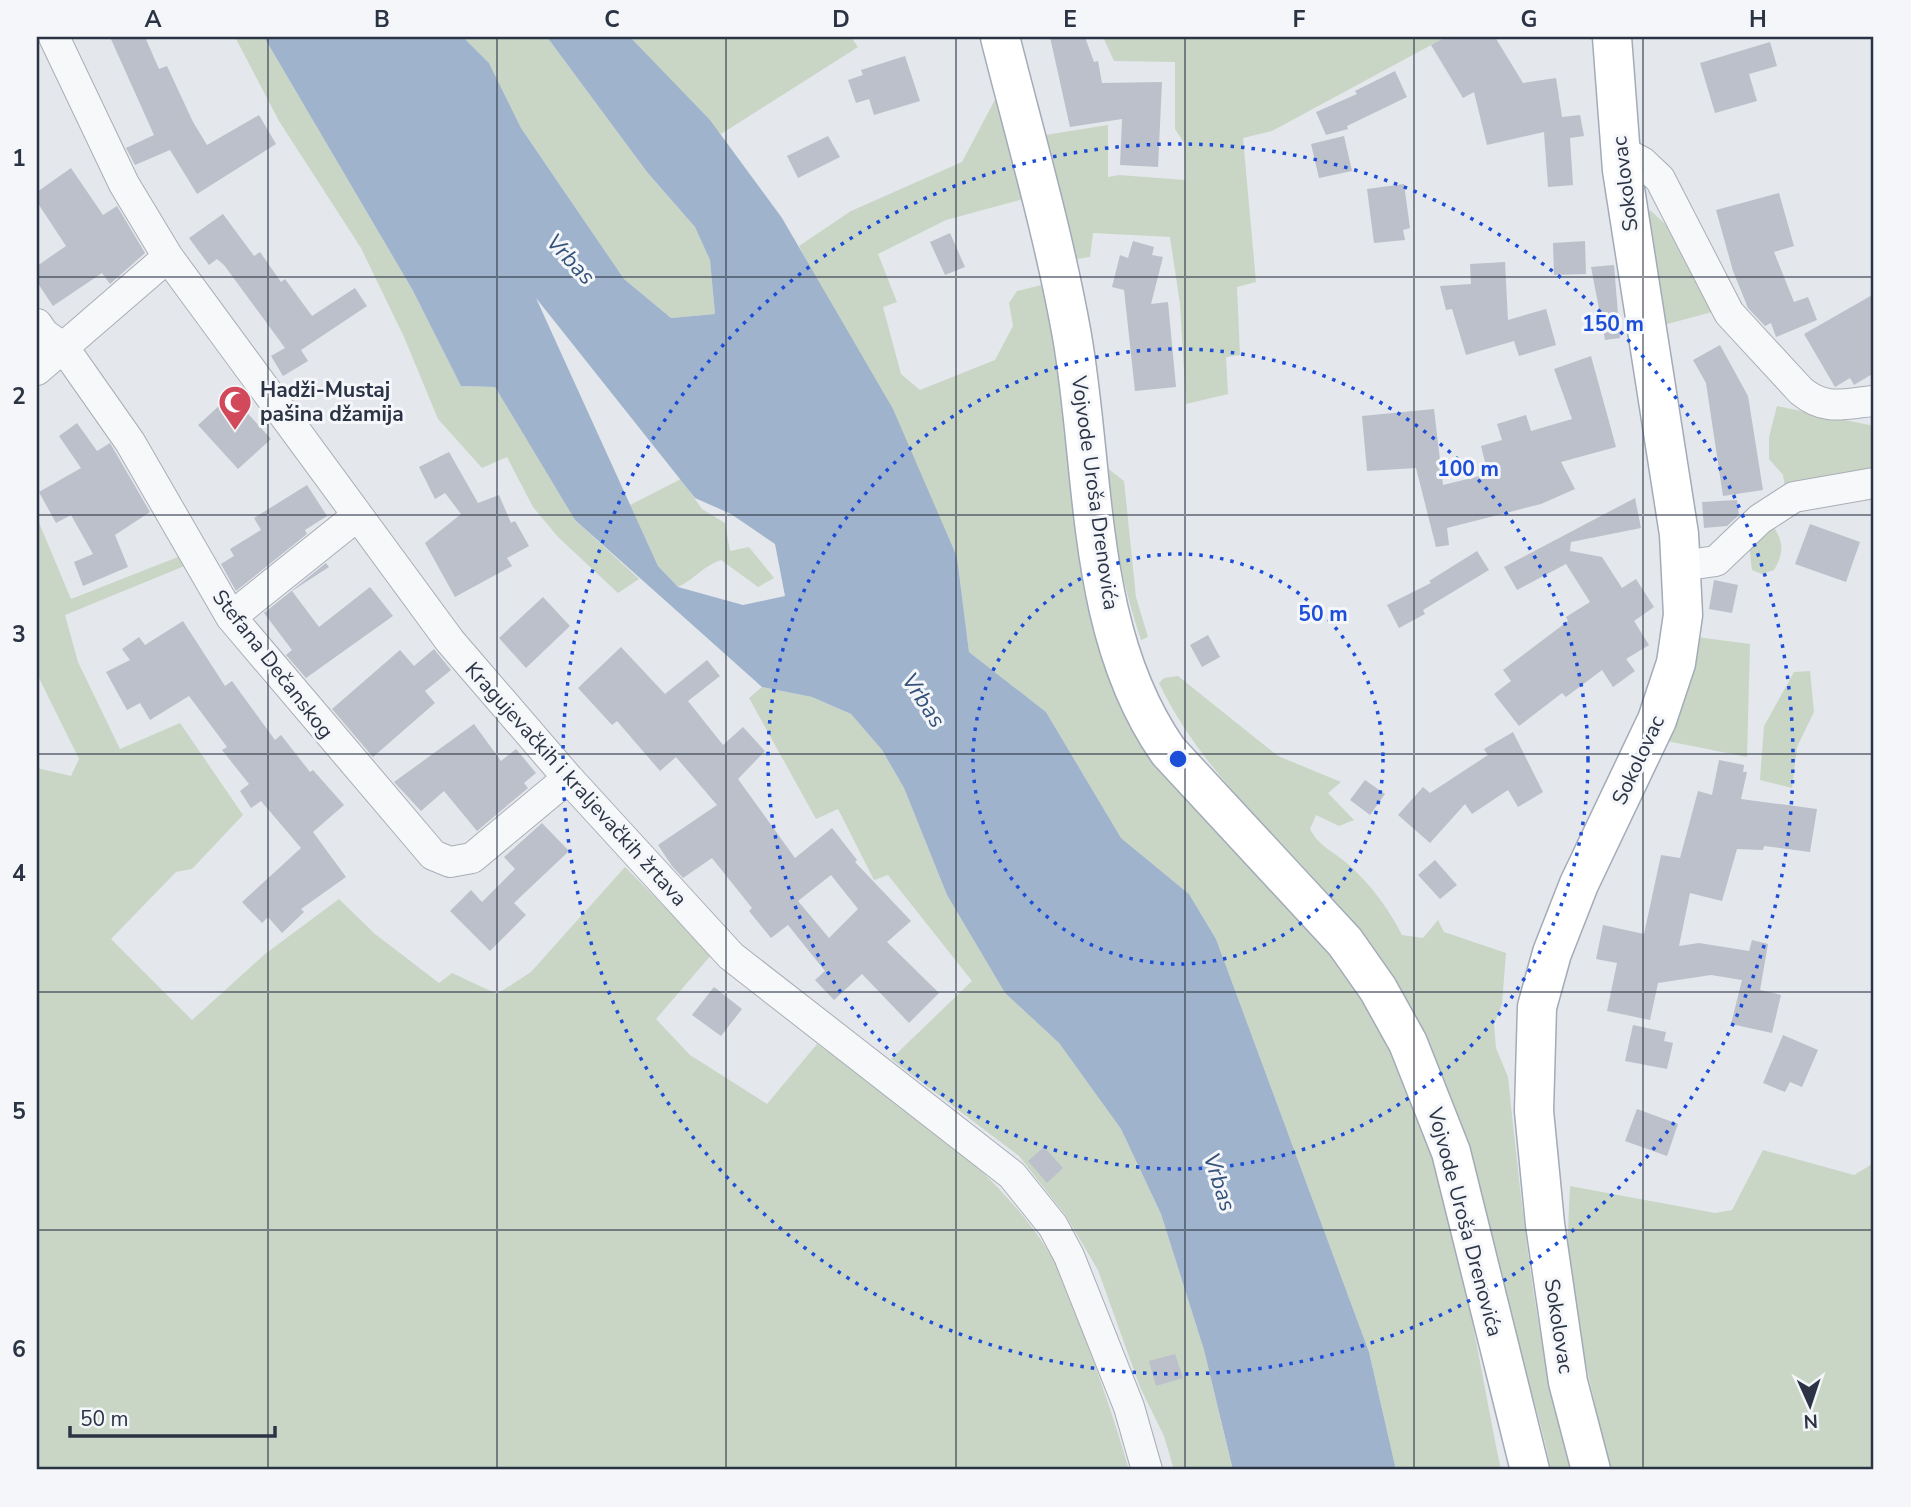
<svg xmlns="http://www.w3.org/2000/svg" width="1911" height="1507" font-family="'Nunito Sans',sans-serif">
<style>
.green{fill:#c9d6c5}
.water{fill:#9fb4cc;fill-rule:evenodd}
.building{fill:#bbc0ca;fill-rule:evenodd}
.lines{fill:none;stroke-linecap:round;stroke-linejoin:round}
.minor-casing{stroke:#a9aeb7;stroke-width:32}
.major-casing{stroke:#a3abb8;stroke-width:41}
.minor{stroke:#f7f8fa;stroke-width:30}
.major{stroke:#fff;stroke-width:38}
.grid{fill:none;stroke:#2b3445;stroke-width:2;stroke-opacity:0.55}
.ring{fill:none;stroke:#1d4ed8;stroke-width:3.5;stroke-dasharray:3.5 7}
.labels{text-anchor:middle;stroke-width:6;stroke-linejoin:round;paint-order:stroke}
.street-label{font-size:21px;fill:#2b3445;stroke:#f4f6f9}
.poi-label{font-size:21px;font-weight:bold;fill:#2b3445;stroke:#f4f6f9;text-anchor:start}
.water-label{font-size:23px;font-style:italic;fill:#34527a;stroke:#f4f6f9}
.centre{fill:#1d4ed8;stroke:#f4f6f9;stroke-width:3.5}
.ring-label{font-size:21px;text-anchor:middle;font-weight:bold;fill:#1d4ed8;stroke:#f4f6f9;stroke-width:6;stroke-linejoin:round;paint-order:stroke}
.neatline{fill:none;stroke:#2b3445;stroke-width:2.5}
.grid-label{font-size:23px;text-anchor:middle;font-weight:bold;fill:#2b3445}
</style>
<rect width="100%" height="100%" fill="#e4e7ec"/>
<path class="green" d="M235,37H264L412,289L461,386L495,387L575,520L639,579L618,593L558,537L533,507L507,457L482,468L438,419L404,337L361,248L279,121Z
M463,37H547L647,172L695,227L710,259L715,314L671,318L624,279L521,128L489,63Z
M630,37H851L858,47L721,134Z
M1103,37H1446L1272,131L1243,138L1256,282L1237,287L1240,355L1226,357L1228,394L1186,404L1180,304L1170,237L1093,233L1090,257L1069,260L1039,136L1108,125V177L1119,175L1185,180L1184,143L1175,129V62L1114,61Z
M998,94L1027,198L946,220L878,254L897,302L883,307L901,374L920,390L995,360L1013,326L1009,303L1017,291L1046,284L1056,337L1078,546L1207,821C1252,876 1310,917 1348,978C1368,1010 1389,1046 1404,1081C1457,1203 1474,1341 1501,1470H1396L1369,1352L1216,939L1189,894L1121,838L1046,712L969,652L957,557L799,246L851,211L962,162Z
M1650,210L1665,224L1712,312L1660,326L1646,223Z
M1777,406L1874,426V471L1801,481L1785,487L1783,475L1769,459V437Z
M1106,467L1124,481L1136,597L1148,637L1141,640C1122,583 1111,528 1106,467Z
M681,479L702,509L725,523L730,551L749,547L774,578L758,587L721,560C703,566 695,579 678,587L658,566L630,505Z
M37,518L71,599L183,555L187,565L65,615L78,662L120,749L180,723L243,815L192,869L176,872L111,939L192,1020L265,954L339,899L375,934L439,983L452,973L497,994L531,972L625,867L712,954L656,1019L690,1055L767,1104L817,1044C906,1107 1010,1175 1062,1275C1072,1293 1077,1315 1084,1334C1100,1379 1116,1424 1129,1470H37V768L71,776L79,759L37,674Z
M1773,526C1784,542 1784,553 1774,570L1762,574L1752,570L1749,544Z
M1697,637L1750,644L1747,757L1667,741L1691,682Z
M1810,671L1814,712L1797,747L1792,788L1760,780L1764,726L1794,672Z
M1178,676L1278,756L1341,782L1328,793L1354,820L1339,826L1316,815L1310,829C1319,847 1335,852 1349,865C1371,885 1389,909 1402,935L1423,938L1438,920L1444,932L1506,953L1502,1004L1494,1024L1496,1048L1508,1077C1522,1209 1535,1342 1570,1470H1551C1541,1417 1522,1364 1508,1312C1477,1193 1455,1067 1384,964C1317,865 1212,794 1159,683L1164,678Z
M762,687L812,697L851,714L882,750L904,788L947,895L1005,993L1059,1043L1121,1129L1161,1214L1204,1350L1233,1470H1174L1164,1436L1140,1387L1098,1270L1066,1216L1019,1156L891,1059L972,981L888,875L874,880L838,809L816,819L749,698Z
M1763,1150L1854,1175L1874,1163V1470H1610L1576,1322L1567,1251L1570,1186L1715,1213L1732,1210Z"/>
<path class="water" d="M264,37H463L489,63L521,128L624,279L671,318L715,314L710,260L695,227L647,172L547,37H630L710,120L782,218L893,409L957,557L969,652L1046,712L1121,838L1189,894L1216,939L1369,1352L1396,1470H1233L1204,1350L1161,1214L1121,1129L1059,1043L1005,993L947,895L904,788L882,750L851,714L812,697L762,687L575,520L495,387L461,386L412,289ZM536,298L695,498L731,514L775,544L785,596L743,605L678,587L658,566Z"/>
<path class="building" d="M110,37H145L159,69L167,66L193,122L207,145L259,115L276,144L197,194L170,150L135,165L126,148L154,135Z
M1050,37H1085L1094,62L1098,61L1102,83L1162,82L1158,167L1120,165L1122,119L1070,127Z
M1446,37H1495L1523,83L1556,78L1562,117L1580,115L1584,136L1570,138L1573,185L1548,187L1544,132L1487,145L1474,92L1463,98L1431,45Z
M1770,42L1777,66L1749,74L1757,101L1715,113L1700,63Z
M905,56L920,101L874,115L869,99L856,103L848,80L863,75L861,70Z
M1395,71L1407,97L1347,126L1348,129L1326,135L1316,112L1357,94L1355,91Z
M828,136L840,157L798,178L787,156Z
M1344,136L1352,171L1319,178L1311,144Z
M71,168L103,215L117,206L145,253L110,284L102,273L53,306L37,282V266L66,246L37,202V192Z
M1404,184L1410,228L1403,230L1405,240L1374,243L1367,189Z
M1779,193L1794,246L1774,252L1794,302L1808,297L1817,320L1776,337L1771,323L1765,326L1748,308L1733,271L1716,210Z
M223,214L254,256L260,252L281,282L285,279L312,316L355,288L367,306L301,350L308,361L283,376L271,356L285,348L224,265L217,259L209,265L189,238Z
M950,233L965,267L945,275L930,242Z
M1133,241L1154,247L1152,255L1163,257L1151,304L1168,302L1176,387L1135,391L1124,290L1112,287L1120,255L1128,258Z
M1585,241L1586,274L1554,275L1553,243Z
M1505,262L1508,320L1546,309L1556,345L1519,356L1514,341L1466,355L1452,309L1446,310L1440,286L1471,284L1470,264Z
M1614,265L1620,338L1605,340L1591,267Z
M1874,294V373L1854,385L1850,378L1835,387L1804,334Z
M1720,345L1748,396L1763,490L1723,496L1706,383L1693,360Z
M1591,356L1616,447L1561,462L1575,489L1541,504L1447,528L1449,545L1436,547L1416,468L1367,471L1362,416L1434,409L1443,485L1488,474L1481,446L1502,440L1497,424L1526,415L1531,431L1572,419L1554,369Z
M231,395L271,439L238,469L198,425Z
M77,423L97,451L110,443L150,512L115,535L128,567L83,586L74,562L93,554L71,515L56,523L39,492L81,468L59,436Z
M449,452L478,503L499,495L511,523L515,521L529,546L507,558L512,566L455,597L425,543L461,514L445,493L435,499L419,467Z
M307,485L327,516L305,530L307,534L236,591L221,564L234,556L230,549L261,530L254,518Z
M1635,498L1641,528L1571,542L1570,551L1602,557L1622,588L1636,579L1654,607L1634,621L1649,645L1626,659L1635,671L1613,687L1602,670L1566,697L1562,693L1519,726L1494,694L1511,681L1503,670L1568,621L1566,617L1590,602L1566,564L1517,590L1504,567Z
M1737,500L1739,515L1727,526L1704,528L1702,502Z
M1810,524L1860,542L1846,582L1795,564Z
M1477,551L1489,570L1423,610L1425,614L1399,628L1387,605L1431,583L1429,581Z
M326,563L329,567L292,591L319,627L370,587L393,616L306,678L286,655L292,650L264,613Z
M1714,580L1738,585L1732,613L1709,609Z
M543,597L570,626L526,668L499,638Z
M183,621L225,686L232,681L275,740L281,735L310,772L313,770L344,805L313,832L346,877L301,909L304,912L282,933L268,917L262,923L242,902L301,848L261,801L251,808L240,791L249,784L222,750L227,747L189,696L150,720L140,703L127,710L106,672L130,660L122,649L139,637L145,645Z
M1208,635L1220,657L1202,667L1190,645Z
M621,647L665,694L707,660L720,676L688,701L723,745L743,727L765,751L738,779L795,858L832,828L857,860L855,862L911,921L887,942L939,993L909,1023L862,974L834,1000L815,980L825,971L788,925L771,938L749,911L752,908L712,858L683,878L672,866L658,845L717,805L676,757L660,771L617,721L612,725L578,688ZM831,875L858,909L829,938L798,901Z
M434,649L451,670L425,691L435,703L373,757L332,709L400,650L414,666Z
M474,724L501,761L516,749L536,773L524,783L528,788L477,831L444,791L421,811L394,782Z
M1513,732L1543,792L1518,807L1508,790L1472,814L1465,804L1430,843L1398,815L1423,787L1430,793L1488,755L1484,749Z
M1719,760L1744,765L1743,772H1747L1741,799L1817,809L1810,852L1764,846L1763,850L1737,849L1722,901L1690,893L1679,946L1699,943L1749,951L1752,940L1768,944L1760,990L1781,995L1772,1033L1731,1024L1742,980L1711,975L1658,983L1650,1020L1607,1011L1617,963L1596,959L1603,925L1644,934L1661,855L1680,858L1698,791L1712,795Z
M1365,780L1385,794L1370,815L1350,800Z
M542,823L569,851L514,903L526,915L490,951L450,911L471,890L482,902L515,869L504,857Z
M1435,860L1457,885L1440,899L1418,875Z
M714,987L742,1009L721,1036L692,1015Z
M1633,1025L1666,1032L1664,1041L1673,1043L1667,1069L1625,1061Z
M1783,1035L1818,1050L1802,1087L1790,1082L1785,1092L1763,1083Z
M1637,1109L1678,1124L1667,1156L1625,1141Z
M1044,1147L1063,1168L1047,1183L1028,1161Z
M1175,1354L1183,1378L1156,1386L1149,1361Z"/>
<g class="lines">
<defs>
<path id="minor" d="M54,37L124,184L168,257L450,641L568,778L731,956L1012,1175L1053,1226L1069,1256L1129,1407L1147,1470
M1621,151L1642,162L1660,179L1729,313L1801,391C1826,412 1846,403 1874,401
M37,324L44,334L64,348L130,442L231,617L433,855L450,862L472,858L568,778
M37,370L168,257
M1681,566L1716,561L1760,519L1794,497L1874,483
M231,617L357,516"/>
<path id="major" d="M1000,37C1025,136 1054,235 1072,336C1096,474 1085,632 1168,751L1345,942L1378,989L1408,1043L1451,1152L1530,1470
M1591,1470L1568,1382L1545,1224L1534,1111L1537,1007L1552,953L1579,884L1657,720L1676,663L1683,615L1679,534L1622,170L1612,37"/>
</defs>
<use href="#minor" class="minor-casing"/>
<use href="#major" class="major-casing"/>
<use href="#minor" class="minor"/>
<use href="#major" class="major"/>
</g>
<path class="grid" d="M268,37V1470M497,37V1470M726,37V1470M956,37V1470M1185,37V1470M1414,37V1470M1643,37V1470M37,277H1874M37,515H1874M37,754H1874M37,992H1874M37,1230H1874"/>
<g class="ring">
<circle cx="1178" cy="759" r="205"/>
<circle cx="1178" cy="759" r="410"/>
<circle cx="1178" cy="759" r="615"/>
</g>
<defs>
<symbol id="mosque-pin" viewBox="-11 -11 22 30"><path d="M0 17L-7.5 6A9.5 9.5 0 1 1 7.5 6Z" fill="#d1495b" stroke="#f4f6f9"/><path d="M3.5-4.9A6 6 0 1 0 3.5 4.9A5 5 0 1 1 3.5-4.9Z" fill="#fff"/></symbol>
</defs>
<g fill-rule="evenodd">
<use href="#mosque-pin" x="216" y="383" width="38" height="52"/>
</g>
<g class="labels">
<g class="street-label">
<text transform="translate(1625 184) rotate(-97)" y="7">Sokolovac</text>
<text transform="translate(1095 493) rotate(82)" y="7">Vojvode Uroša Drenovića</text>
<text transform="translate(273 664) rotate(52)" y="7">Stefana Dečanskog</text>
<text transform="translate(1638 760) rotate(-65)" y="7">Sokolovac</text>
<text transform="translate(576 784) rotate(48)" y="7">Kragujevačkih i kraljevačkih žrtava</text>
<text transform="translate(1465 1222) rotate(75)" y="7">Vojvode Uroša Drenovića</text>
<text transform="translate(1559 1326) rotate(81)" y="7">Sokolovac</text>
</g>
<g class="poi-label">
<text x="260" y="397">Hadži-Mustaj<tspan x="260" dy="24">pašina džamija</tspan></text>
</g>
<g class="water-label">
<text transform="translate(571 259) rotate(47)" y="8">Vrbas</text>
<text transform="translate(924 700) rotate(57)" y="8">Vrbas</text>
<text transform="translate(1220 1182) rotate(72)" y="8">Vrbas</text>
</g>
</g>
<circle cx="1178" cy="759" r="10" class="centre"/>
<g class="ring-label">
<text x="1613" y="331">150 m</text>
<text x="1468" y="476">100 m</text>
<text x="1323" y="621">50 m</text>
</g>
<rect width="1911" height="1507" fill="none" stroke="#f4f6f9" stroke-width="77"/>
<g transform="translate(1810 1405) rotate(177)" stroke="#f4f6f9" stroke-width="5" paint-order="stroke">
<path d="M0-5L12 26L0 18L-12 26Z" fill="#2b3445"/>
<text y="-10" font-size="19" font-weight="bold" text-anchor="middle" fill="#2b3445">N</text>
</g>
<path d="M70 1426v10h205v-10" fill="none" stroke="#2b3445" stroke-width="3.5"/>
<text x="80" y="1426" font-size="21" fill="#2b3445" stroke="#f4f6f9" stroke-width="5" paint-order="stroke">50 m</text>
<rect x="38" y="38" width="1834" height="1430" class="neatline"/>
<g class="grid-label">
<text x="153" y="27">A</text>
<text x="382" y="27">B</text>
<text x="612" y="27">C</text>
<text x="841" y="27">D</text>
<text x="1070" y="27">E</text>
<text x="1299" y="27">F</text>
<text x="1529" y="27">G</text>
<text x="1758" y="27">H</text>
<text x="19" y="166">1</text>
<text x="19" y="404">2</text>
<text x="19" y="642">3</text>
<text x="19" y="881">4</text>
<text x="19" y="1119">5</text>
<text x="19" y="1357">6</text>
</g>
</svg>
